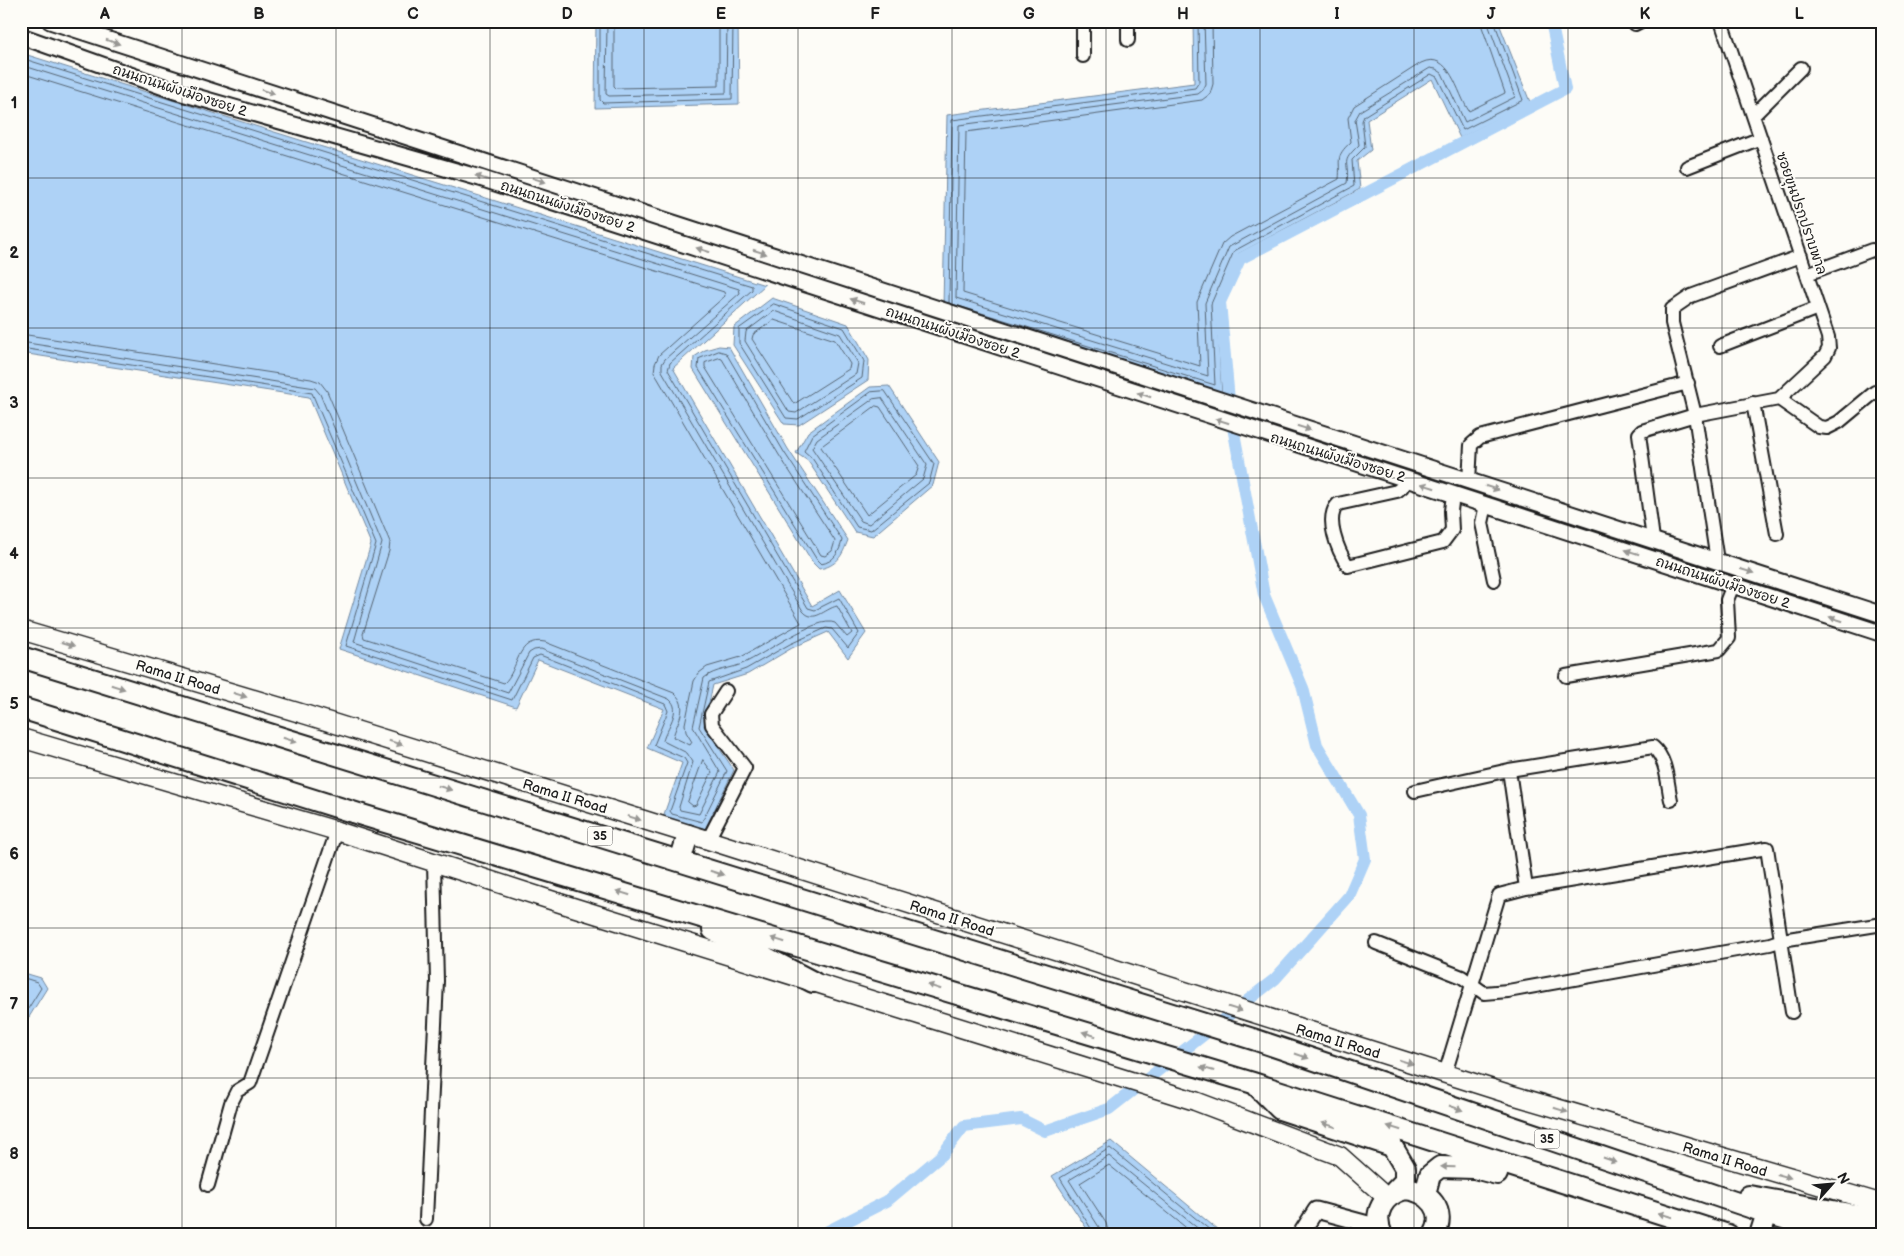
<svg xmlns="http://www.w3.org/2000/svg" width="1904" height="1256" font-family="'Balsamiq Sans','Playpen Sans Thai',sans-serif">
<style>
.water{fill:#aed2f6;stroke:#74899f}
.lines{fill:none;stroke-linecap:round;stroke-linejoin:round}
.shore{stroke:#566573;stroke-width:1}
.canal{stroke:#aed2f6;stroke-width:12}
.minor-casing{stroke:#1c1c1c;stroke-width:16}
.tertiary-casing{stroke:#1c1c1c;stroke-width:19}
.secondary-casing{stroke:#1c1c1c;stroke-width:21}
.trunk-casing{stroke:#1c1c1c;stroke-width:24}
.minor{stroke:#fdfcf7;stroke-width:12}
.tertiary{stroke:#fdfcf7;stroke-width:15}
.secondary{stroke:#fdfcf7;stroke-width:18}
.trunk{stroke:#fdfcf7;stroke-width:20}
.oneway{fill:#989794}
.grid{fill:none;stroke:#1c1c1c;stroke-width:1;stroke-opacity:0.55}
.labels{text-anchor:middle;stroke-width:4;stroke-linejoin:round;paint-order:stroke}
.shield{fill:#fdfcf7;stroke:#605f5e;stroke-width:1}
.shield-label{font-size:12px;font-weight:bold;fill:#1c1c1c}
.street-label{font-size:14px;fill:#1c1c1c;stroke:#fdfcf7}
.neatline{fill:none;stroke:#1c1c1c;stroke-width:2}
.grid-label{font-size:16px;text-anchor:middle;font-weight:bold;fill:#1c1c1c}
</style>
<rect width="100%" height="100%" fill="#fdfcf7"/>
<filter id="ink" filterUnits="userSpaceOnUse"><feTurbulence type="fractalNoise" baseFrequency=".02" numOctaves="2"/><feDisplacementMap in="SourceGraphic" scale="10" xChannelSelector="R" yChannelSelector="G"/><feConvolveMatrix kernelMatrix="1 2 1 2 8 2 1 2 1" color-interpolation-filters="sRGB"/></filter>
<g filter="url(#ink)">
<path class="water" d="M596,21H738L739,104L595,108Z
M1193,21H1498L1530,102L1460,138L1432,79L1367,120L1371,150L1357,161L1360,189L1238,254L1216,305L1222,393L943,306L947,115L1194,83Z
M21,53L765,285L673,368L812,606L840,590L866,633L848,658L828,632L792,648L748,674L713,685L704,726L734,770L705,829L663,817L682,763L647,748L664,709L538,660L516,707L339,649L371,544L309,397L21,353Z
M772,298L848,324L869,360L868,380L799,425L784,424L733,345L734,327Z
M719,346L729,347L788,449L848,540C842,556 837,566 819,569L813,563L693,369L694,357L705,350Z
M889,386L939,462L933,485L873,536L855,532L808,461L796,453L808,432L870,387Z
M21,972L41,978L47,988L21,1030Z
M1111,1141L1224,1235H1091L1052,1176Z"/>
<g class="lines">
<path class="shore" d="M600,21V100L603,103L732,99L733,21
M607,21L606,94L609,96L726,93L727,21
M614,21V86L616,88L719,86V21
M1198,21L1199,82L1195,88L952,120L949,303L1215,385L1211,304L1234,251L1354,186L1352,160L1365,147L1362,121L1364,116L1431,74L1437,77L1463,130L1523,100L1494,21
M1204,21L1206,84L1203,90L1198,94L959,125L956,298L1208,376L1205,303L1229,247L1347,183C1350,160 1339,164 1359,145L1355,120L1360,111L1430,68L1436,69L1442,73L1465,122L1515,97L1487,21
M1212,21L1213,84L1210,94L1202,100L966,132L963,293L1200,366L1197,302L1222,244L1230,237L1339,179C1341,160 1334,157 1351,142L1348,118L1354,106L1421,63C1450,49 1457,94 1469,111L1505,93L1480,21
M21,58L752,286V290L670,363L668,370L808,608L815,610L839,598L859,633L848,648L832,629L826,628L790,644L746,669L709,682L699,727L727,771L702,822L672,814L670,811L687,763L684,758L654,745L668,711L665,704L540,655L533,658L512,700L346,646L376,544L312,393L21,348
M21,65L739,289L740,293L665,359L662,364V371L803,611C814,624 824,609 837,606L852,633L847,637L835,623C817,615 763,655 744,663C732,669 715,669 704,678L693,727L720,772L699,814L680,810L679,807L693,762L687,753L663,741C666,728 683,710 669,699L541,649L534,650L529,653L508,693L354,642L382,543L320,394L315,388L21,342
M21,73L724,292L725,296L659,355L655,364L654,372L801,623L741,657L707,667L699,673L694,681L685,724L686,732L692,742L690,745L673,737C677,721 690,707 674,693L545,642C516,636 519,670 504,683L364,638L363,634L389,551L390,542L327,391L320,382L311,379L21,334
M774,304L844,328L864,361L862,378L798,419L786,418L739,343V329Z
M774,311L840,334L858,363L856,374L796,413L789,412L745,341L746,332Z
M774,320L835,340L850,364L849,369L794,404L752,339L753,335Z
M719,351L726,353L784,452L842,540C840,551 834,562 821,564L817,560L698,368L699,359Z
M719,358L722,359L779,455L835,541L832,551L825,556L821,555L705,367V363Z
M885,391L934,464L929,483L871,530L857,527L812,458L804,451L812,435L871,392Z
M882,398L927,465L923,479L869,524L861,521L812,448L817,439L873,399Z
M876,406L880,407L919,466L916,475L867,515L821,447Z
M703,760L712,772L696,805L693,806L688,802Z
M21,977L37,982L41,988L21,1020
M1095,1235L1060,1178L1110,1148L1216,1235
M1101,1235L1099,1227L1069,1180L1109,1156L1206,1235
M1109,1235L1106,1223L1080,1183L1109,1165L1195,1235"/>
<path class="canal" d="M820,1235L887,1201L942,1155L964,1126L1021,1119L1045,1131L1109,1109L1275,979L1349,896L1365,859L1359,815L1317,745L1303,688L1264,595L1230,411L1220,302L1240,259L1565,89L1551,21"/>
<defs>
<path id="minor" d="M1128,21V40
M1721,21L1828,337L1829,348L1825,356L1779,399
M1635,24L1641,21
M1083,56V21
M1754,115L1801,68
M1687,167L1761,138
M1807,274L1872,250
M1720,346L1818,308
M1753,403L1777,534
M1405,478L1402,487L1397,491L1338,504C1324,518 1338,551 1348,566L1443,542L1452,530L1451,511L1453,494
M1469,481L1471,445L1480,437L1688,383
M1486,505L1482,523L1494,580
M1653,539L1639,434L1642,431L1695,415L1779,399L1819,427L1827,428L1839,422L1875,392L1883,396
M1717,561L1695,415L1672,323V309L1691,296L1801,256
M1566,676L1719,650L1729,638L1727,600L1733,585
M1509,770L1526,888
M1415,791L1509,770L1653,747C1667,759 1667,782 1671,800
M708,840L745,768L712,725L711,714L726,691
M1376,943L1462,977L1484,993L1508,991L1770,944L1782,940L1883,924
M1445,1074L1499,895L1526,888L1767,848L1792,1012
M208,1185L231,1103L237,1091L250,1083L337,831
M426,1219L437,981L434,863"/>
<path id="tertiary" d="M50,21L1883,615
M21,36L175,91L480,178L1883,634
M1300,1235L1316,1210L1379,1227"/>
<path id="secondary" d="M21,630L307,715L708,840L1512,1095L1883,1204
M21,738L337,831L563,904L1195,1101L1340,1156L1386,1197"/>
<path id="trunk" d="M21,657L1256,1040L1767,1213L1840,1235
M21,708L362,815L1253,1083L1728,1235
M680,861L688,835
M713,930L813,982
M1257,1086L1280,1109L1392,1146L1405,1168V1181L1395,1191
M1425,1194L1430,1175L1440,1167L1474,1168L1497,1174
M1749,1196L1883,1220
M1827,1226L1870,1235
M1382,1235C1372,1213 1383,1195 1405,1189C1429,1191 1448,1211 1434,1235
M1760,1235L1767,1213L1779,1215"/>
</defs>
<use href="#minor" class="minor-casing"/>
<use href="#tertiary" class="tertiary-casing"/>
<use href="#secondary" class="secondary-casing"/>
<use href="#trunk" class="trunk-casing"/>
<use href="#minor" class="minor"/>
<use href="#tertiary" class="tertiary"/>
<use href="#secondary" class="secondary"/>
<use href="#trunk" class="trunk"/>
</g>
<defs><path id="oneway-solid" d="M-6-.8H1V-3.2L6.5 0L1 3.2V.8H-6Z" transform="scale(1.25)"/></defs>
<g class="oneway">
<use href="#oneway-solid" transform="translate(113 42) rotate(18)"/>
<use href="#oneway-solid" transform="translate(268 92) rotate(18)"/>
<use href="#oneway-solid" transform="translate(482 178) rotate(-163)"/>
<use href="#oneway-solid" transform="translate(539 180) rotate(18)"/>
<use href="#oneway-solid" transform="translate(703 250) rotate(-162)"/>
<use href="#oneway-solid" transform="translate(760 252) rotate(18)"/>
<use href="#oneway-solid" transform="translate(857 301) rotate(-162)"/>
<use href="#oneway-solid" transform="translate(1144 395) rotate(-162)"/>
<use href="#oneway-solid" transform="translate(1222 421) rotate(-162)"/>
<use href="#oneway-solid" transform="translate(1304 428) rotate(18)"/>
<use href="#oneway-solid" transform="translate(1428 486) rotate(-162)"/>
<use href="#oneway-solid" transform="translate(1492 488) rotate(18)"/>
<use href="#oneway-solid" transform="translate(1632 552) rotate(-162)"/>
<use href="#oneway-solid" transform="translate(1747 571) rotate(18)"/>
<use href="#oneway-solid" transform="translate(1836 619) rotate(-162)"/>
<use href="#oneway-solid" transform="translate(68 644) rotate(17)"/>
<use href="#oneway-solid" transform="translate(118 687) rotate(17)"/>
<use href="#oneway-solid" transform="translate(240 695) rotate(17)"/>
<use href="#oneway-solid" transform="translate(290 740) rotate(17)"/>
<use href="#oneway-solid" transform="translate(396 743) rotate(17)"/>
<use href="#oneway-solid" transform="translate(445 788) rotate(17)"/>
<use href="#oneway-solid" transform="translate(634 818) rotate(17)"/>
<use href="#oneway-solid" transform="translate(717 873) rotate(17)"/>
<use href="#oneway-solid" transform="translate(623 893) rotate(-163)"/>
<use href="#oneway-solid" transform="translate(778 940) rotate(-163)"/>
<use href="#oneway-solid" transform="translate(934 987) rotate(-163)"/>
<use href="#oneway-solid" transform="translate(1235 1009) rotate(18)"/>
<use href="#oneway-solid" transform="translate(1089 1034) rotate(-163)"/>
<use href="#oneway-solid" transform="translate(1302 1056) rotate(19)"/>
<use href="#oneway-solid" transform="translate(1406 1062) rotate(17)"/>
<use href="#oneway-solid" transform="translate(1207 1069) rotate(-164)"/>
<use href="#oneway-solid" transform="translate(1456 1108) rotate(19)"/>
<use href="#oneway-solid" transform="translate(1561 1110) rotate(17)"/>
<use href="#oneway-solid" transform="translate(1329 1125) rotate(-162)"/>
<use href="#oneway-solid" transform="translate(1394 1128) rotate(-162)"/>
<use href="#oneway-solid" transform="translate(1610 1160) rotate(19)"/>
<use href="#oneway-solid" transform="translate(1448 1167) rotate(-179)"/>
<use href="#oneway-solid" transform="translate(1784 1176) rotate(16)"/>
<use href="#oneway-solid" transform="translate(1665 1215) rotate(-162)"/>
</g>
</g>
<path class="grid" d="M182,21V1235M336,21V1235M490,21V1235M644,21V1235M798,21V1235M952,21V1235M1106,21V1235M1260,21V1235M1414,21V1235M1568,21V1235M1722,21V1235M21,178H1883M21,328H1883M21,478H1883M21,628H1883M21,778H1883M21,928H1883M21,1078H1883"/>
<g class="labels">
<g class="shield">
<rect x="587.5" y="826.5" width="25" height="19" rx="4"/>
<rect x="1534.5" y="1129.5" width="25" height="19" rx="4"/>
</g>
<g class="shield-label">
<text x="600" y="840">35</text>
<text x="1547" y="1143">35</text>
</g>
<g class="street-label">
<text transform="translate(180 90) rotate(18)" y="5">ถนนถนนผังเมืองซอย 2</text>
<text transform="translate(568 206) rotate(18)" y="5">ถนนถนนผังเมืองซอย 2</text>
<text transform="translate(1802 213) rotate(71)" y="5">ซอยขุนปรกปราบพาล</text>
<text transform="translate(953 332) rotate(18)" y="5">ถนนถนนผังเมืองซอย 2</text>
<text transform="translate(1338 457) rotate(17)" y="5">ถนนถนนผังเมืองซอย 2</text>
<text transform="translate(1723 582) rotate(18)" y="5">ถนนถนนผังเมืองซอย 2</text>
<text transform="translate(178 677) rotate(17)" y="5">Rama II Road</text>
<text transform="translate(565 796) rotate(17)" y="5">Rama II Road</text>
<text transform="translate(952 918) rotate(18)" y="5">Rama II Road</text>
<text transform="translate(1338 1041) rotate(17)" y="5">Rama II Road</text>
<text transform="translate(1725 1159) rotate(17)" y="5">Rama II Road</text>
</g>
</g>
<rect width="1904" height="1256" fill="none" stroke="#fdfcf7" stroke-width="55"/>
<g transform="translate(1832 1184) rotate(63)" stroke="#fdfcf7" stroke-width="4" paint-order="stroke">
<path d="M0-4L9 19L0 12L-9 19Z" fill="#1c1c1c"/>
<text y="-8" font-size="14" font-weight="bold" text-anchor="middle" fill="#1c1c1c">N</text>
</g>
<rect x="28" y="28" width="1848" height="1200" class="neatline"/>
<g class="grid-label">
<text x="105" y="19">A</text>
<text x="259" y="19">B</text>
<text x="413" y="19">C</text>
<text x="567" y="19">D</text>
<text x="721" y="19">E</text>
<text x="875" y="19">F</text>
<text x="1029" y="19">G</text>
<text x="1183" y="19">H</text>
<text x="1337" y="19">I</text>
<text x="1491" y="19">J</text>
<text x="1645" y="19">K</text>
<text x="1799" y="19">L</text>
<text x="14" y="108">1</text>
<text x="14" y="258">2</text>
<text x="14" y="408">3</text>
<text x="14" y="559">4</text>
<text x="14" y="709">5</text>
<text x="14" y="859">6</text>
<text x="14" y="1009">7</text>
<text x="14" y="1159">8</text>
</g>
</svg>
